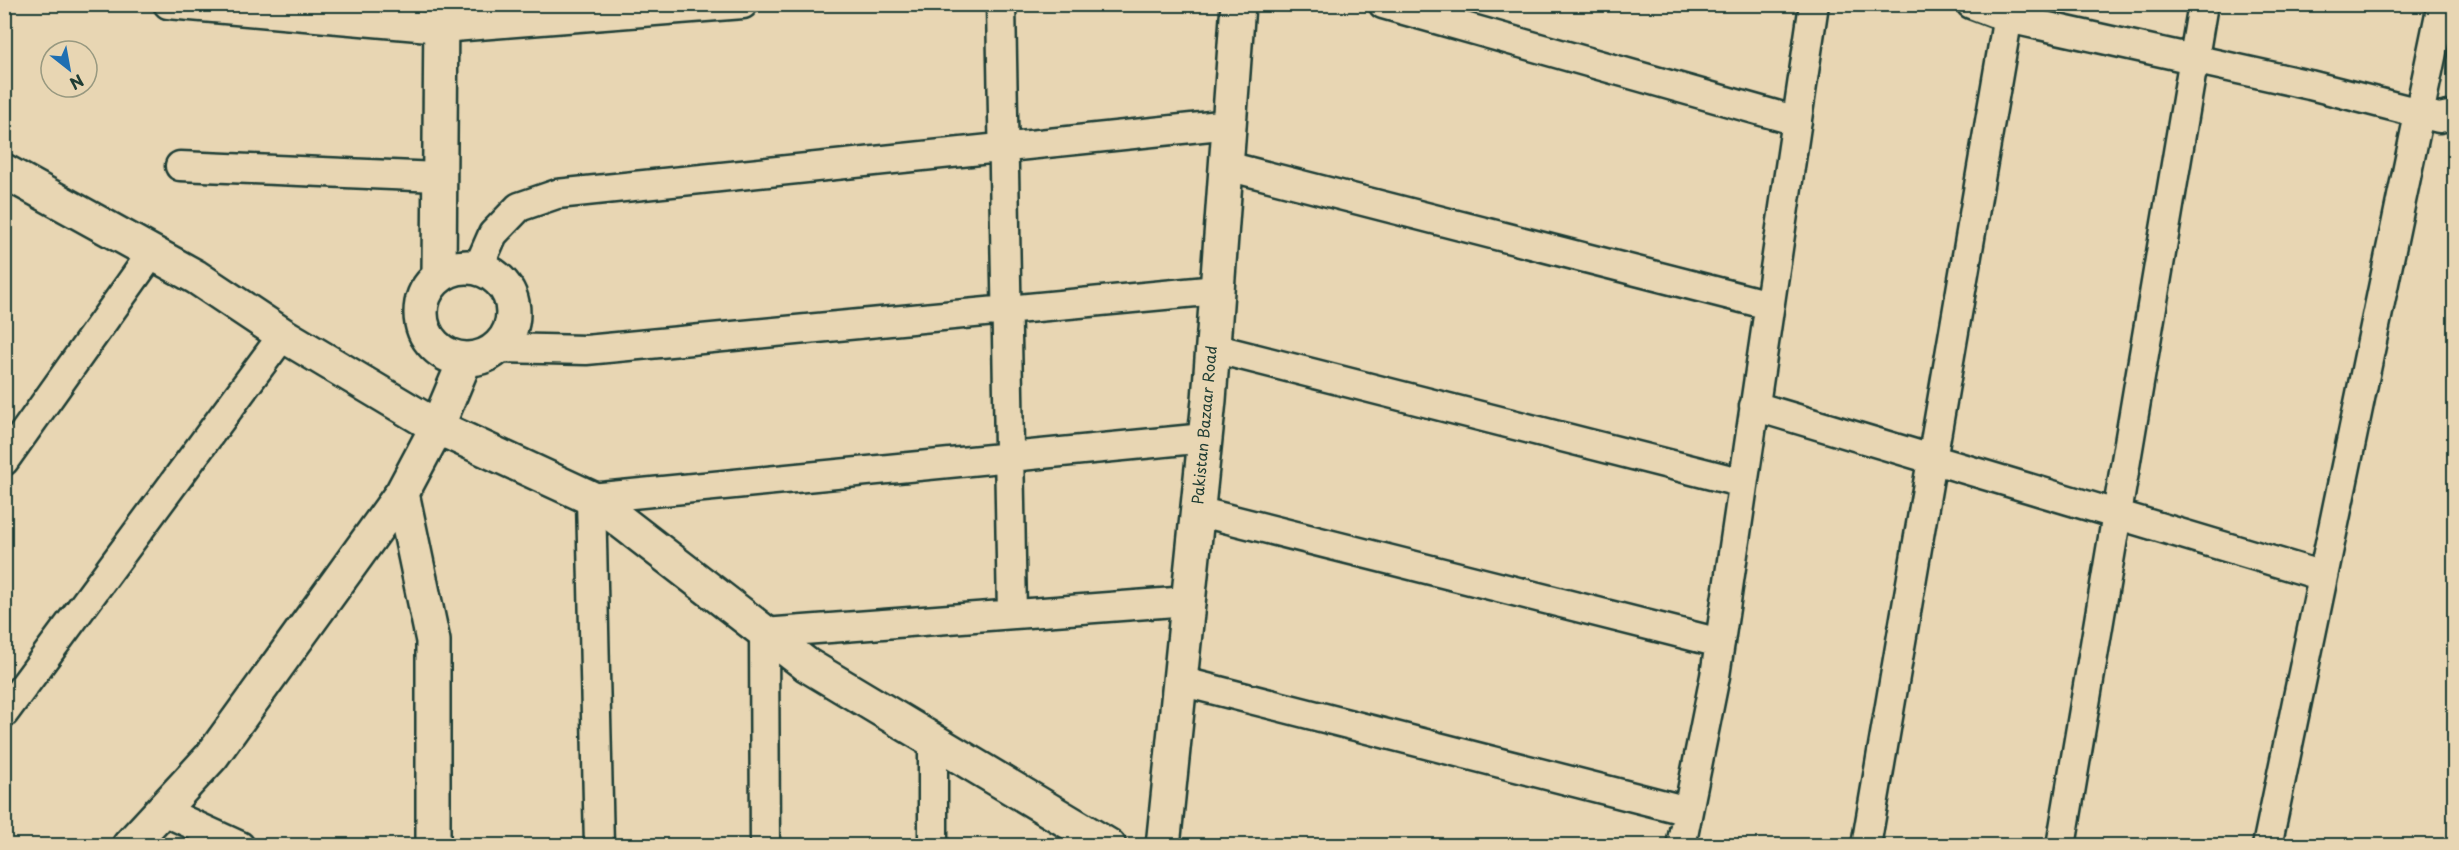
<svg xmlns="http://www.w3.org/2000/svg" width="2459" height="850" font-family="'Playpen Sans',sans-serif">
<style>
.lines{fill:none;stroke-linecap:round;stroke-linejoin:round}
.minor-casing{stroke:#1f3d34;stroke-width:33}
.tertiary-casing{stroke:#1f3d34;stroke-width:38}
.minor{stroke:#e8d6b3;stroke-width:28}
.tertiary{stroke:#e8d6b3;stroke-width:33}
.labels{text-anchor:middle;stroke-width:6;stroke-linejoin:round;paint-order:stroke}
.street-label{font-size:15px;fill:#1f3d34;stroke:#e8d6b3}
</style>
<rect width="100%" height="100%" fill="#e8d6b3"/>
<filter id="ink" filterUnits="userSpaceOnUse"><feTurbulence type="fractalNoise" baseFrequency=".0167" numOctaves="2"/><feDisplacementMap in="SourceGraphic" scale="12" xChannelSelector="R" yChannelSelector="G"/><feConvolveMatrix kernelMatrix="1 2 1 2 8 2 1 2 1" color-interpolation-filters="sRGB"/></filter>
<g filter="url(#ink)">
<g class="lines">
<defs>
<path id="minor" d="M168,4L441,28L743,4
M1001,4L1012,614
M1383,4L1797,121
M1971,4L2008,18L2310,85L2439,118L2454,115
M180,166L438,177
M1227,166L1769,305
M478,268L493,234L519,207L557,194L1230,124
M498,348L586,350L1217,290
M1213,348L1743,483
M1754,406L2323,576
M4,461L152,253
M1197,511L1720,643
M1180,681L1688,811
M4,713L283,335
M161,810L240,846
M599,846L591,498L1205,438
M765,846L764,633L1188,601
M933,846V740
M1681,846L1715,676L1814,4
M1866,846L2010,4
M2061,846L2203,4
M2267,846L2442,4"/>
<path id="tertiary" d="M4,171L196,277L283,335L437,427L591,498L807,665L1109,846
M421 313a46 46 0 1 1 92 0a46 46 0 1 1-92 0Z
M439,276L441,4
M402,493L433,641V846
M129,846L212,756L402,493L437,427L465,360
M1163,846L1209,400L1238,4"/>
</defs>
<use href="#minor" class="minor-casing"/>
<use href="#tertiary" class="tertiary-casing"/>
<use href="#minor" class="minor"/>
<use href="#tertiary" class="tertiary"/>
</g>
</g>
<g class="labels">
<g class="street-label">
<text transform="translate(1205 425) rotate(-85)" y="5">Pakistan Bazaar Road</text>
</g>
</g>
<rect width="2459" height="850" fill="none" stroke="#e8d6b3" stroke-width="24"/>
<rect x="12" y="12" width="2435" height="826" fill="none" stroke="#1f3d34" stroke-width="2" filter="url(#ink)"/>
<g transform="translate(69 69) rotate(149)"><circle r="28" fill="#e8d6b3" stroke="#989980" stroke-width="1.5"/>
<path d="M0-4.5L10 22L0 15L-10 22Z" fill="#1f6fb2"/>
<text y="-9" font-size="16" font-weight="bold" text-anchor="middle" fill="#1f3d34">N</text>
</g>
</svg>
